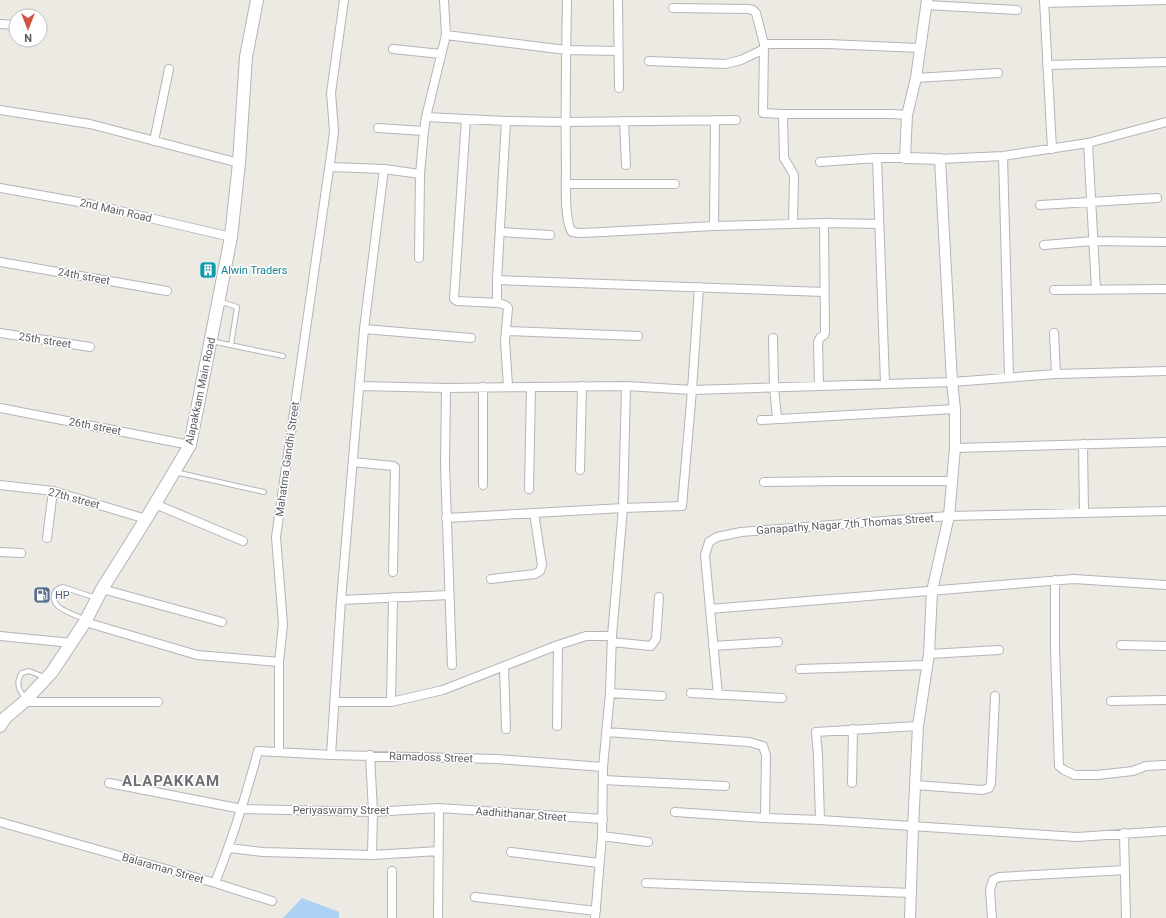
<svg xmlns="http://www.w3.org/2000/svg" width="1166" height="918" font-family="Roboto,sans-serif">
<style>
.water{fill:#abd2f3}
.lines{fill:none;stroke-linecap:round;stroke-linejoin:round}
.service-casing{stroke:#b3b5b8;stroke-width:6}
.minor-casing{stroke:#b3b5b8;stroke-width:10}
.tertiary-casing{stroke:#b3b5b8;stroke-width:12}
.secondary-casing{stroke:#b2b5b8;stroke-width:14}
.service{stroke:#fff;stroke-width:4}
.minor{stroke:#fff;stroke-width:8}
.tertiary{stroke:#fff;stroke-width:10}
.secondary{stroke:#fff;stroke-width:12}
.labels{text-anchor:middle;stroke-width:3;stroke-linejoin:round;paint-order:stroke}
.street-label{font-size:11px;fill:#5b5e61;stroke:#fff}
.culture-label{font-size:11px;fill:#0d838f;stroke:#fff;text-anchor:start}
.service-label{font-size:11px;fill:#4e5e75;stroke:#fff;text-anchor:start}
.district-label{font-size:15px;font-weight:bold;letter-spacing:1px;fill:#6c6f73;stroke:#fff}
</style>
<rect width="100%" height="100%" fill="#eceae3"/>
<path class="water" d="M302,898L339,912V918H283Z"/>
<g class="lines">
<defs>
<path id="service" d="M219,301L237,307L231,345
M211,341L283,356
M175,472L264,492
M84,619C74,614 51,609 54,595C55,590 58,588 63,587L96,598
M26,698C19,692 15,682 22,673L29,671L44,677"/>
<path id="minor" d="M567,0C566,56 565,112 566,168C566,182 564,221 572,232L580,233L603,232L714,226L824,223L879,224
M618,0L619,88
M1044,0L1052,149
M1044,3L1166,0
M926,5L1017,10
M673,8L748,9L753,10L756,13L764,44L763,113L783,114H892L907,115
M0,24L16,25
M40,27H42
M446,35L566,50L618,51
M764,44H828L919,48
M393,49L441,54
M649,61L725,64L741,60L764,49
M1047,65L1166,62
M916,78L998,73
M0,110L90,124L239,163
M783,114L784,158L794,175L793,224
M426,117L506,121L565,122L736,120
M466,119L454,299L457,301L498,303
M506,121L497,280L824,292
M624,121L626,165
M378,128L424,131
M154,141L169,69
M1088,143L1096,290
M1003,156L1009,376
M877,158L885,383
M940,159L1003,156L1088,143L1166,122
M820,162L877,158H905
M330,167L384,169L420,174
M566,184H675
M0,188L90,204L231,237
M1040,205L1157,198
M714,226L715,120
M500,232L550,235
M1044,245L1093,241L1166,242
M419,258L420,174L424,131L426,117L446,35L444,0
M0,262L167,291
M497,280V301C499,305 506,303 508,308L505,341L508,386
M1054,290L1166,289
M364,329L471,338
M507,331L638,336
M0,333L90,347
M1054,333L1056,374
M773,338L774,387L777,418
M819,385L818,342L820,338L824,335L825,332L824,223
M360,386L446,388L626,386L692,390L952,382L1056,374L1166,371
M483,387V485
M446,388L445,465L452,665
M0,408L190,445
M761,420L955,409
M1083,444L1084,512
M955,448L1166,442
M353,462L393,466L395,467L393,572
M580,470L582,386
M764,482L841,481H953
M0,485L53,491L146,519
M529,489L531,387
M155,504L243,541
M446,518L623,508L682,506L692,390L699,287
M47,538L53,491
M0,552L21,553
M491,579L535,574L540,571L542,565L534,513
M1055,580V649L1059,766L1064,770L1075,775H1097L1133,771L1146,766L1166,765
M102,589L222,622
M341,600L449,595
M710,609L1074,579L1166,585
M85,622L197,655L279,662
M0,636L72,643
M612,642L651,646L656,639L659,597
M1121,645L1166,646
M713,646L778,642
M929,654L999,650
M504,667L506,729
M800,669L927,665
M610,693L662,696
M691,693L782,698
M718,695L705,555L709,542L717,537L741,532L949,516L1166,511
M1111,701L1166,700
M24,702H158
M336,702H391L443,690L558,645L586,636H612
M391,702L393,597
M557,726L558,645
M606,732L749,742L763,746L766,755L765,818
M279,752V662L283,624L276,537L332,148L334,131L331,93L344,0
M331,755L341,600L364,329L384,169
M370,755L373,812L372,855
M603,780L725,786
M109,783L242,809L373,812L439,808L603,819
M852,783L853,729
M915,785L983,790L989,788L991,784L995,696
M675,812L765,818L820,820L1077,837L1166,831
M820,820L818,756L816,732L918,726
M0,822L215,883C232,840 246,796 258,751L331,755L497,759L603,767
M1124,833L1126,918
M602,836L648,842
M229,848L263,852L372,855L439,851
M511,852L599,863
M392,871V918
M215,883L272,901
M646,883L912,893
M475,897L596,911
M438,918L439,808
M595,918L602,836L603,767L610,693L612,636L623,508L626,386
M992,918L990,890L993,880L999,877L1125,870"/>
<path id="tertiary" d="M910,918L913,827L918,726L929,654L932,591L949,516L955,448V409L952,382L940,159L905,158L907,115L916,78L927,0"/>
<path id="secondary" d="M0,726L5,718L24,702L52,672L85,622L102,589L146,519L190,445L231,237L239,163L246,57L257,0"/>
</defs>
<use href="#service" class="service-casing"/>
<use href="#minor" class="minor-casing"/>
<use href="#tertiary" class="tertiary-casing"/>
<use href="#secondary" class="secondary-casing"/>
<use href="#service" class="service"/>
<use href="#minor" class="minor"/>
<use href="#tertiary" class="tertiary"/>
<use href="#secondary" class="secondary"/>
</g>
<defs>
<symbol id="building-square" viewBox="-11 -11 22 22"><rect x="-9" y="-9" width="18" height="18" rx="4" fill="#0f9aa8" stroke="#fff"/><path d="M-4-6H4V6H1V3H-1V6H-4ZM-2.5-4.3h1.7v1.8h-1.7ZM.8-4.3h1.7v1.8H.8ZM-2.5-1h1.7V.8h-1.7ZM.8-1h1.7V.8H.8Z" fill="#fff"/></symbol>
<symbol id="fuel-square" viewBox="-11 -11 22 22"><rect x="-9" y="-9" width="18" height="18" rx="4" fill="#5c6f8a" stroke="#fff"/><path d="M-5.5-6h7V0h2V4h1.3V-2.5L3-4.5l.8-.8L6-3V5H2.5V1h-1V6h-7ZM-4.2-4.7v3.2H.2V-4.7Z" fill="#fff"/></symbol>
</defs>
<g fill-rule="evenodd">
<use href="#building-square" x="198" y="260" width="20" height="20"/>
<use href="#fuel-square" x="32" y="585" width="20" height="20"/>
</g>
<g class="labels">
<g class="street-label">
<text transform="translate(116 210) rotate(13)" y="4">2nd Main Road</text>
<text transform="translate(84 276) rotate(10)" y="4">24th street</text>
<text transform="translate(45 340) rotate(9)" y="4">25th street</text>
<text transform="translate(200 391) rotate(-78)" y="4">Alapakkam Main Road</text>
<text transform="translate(95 426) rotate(11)" y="4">26th street</text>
<text transform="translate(287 459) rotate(-82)" y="4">Mahatma Gandhi Street</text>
<text transform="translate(74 498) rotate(15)" y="4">27th street</text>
<text transform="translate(845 524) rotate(-4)" y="4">Ganapathy Nagar 7th Thomas Street</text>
<text transform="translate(431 757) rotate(2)" y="4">Ramadoss Street</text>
<text x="341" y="814">Periyaswamy Street</text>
<text transform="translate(521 814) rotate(4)" y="4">Aadhithanar Street</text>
<text transform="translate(163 868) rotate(16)" y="4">Balaraman Street</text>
</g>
<g class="culture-label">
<text x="221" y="274">Alwin Traders</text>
</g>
<g class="service-label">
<text x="55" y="599">HP</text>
</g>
<g class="district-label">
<text x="171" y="786">ALAPAKKAM</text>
</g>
</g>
<g transform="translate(28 28) rotate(180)"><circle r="19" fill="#ffffff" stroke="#bdbfc0"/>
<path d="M0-3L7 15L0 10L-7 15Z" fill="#d15243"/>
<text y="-6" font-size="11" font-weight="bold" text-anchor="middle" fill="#5b5e61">N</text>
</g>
</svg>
